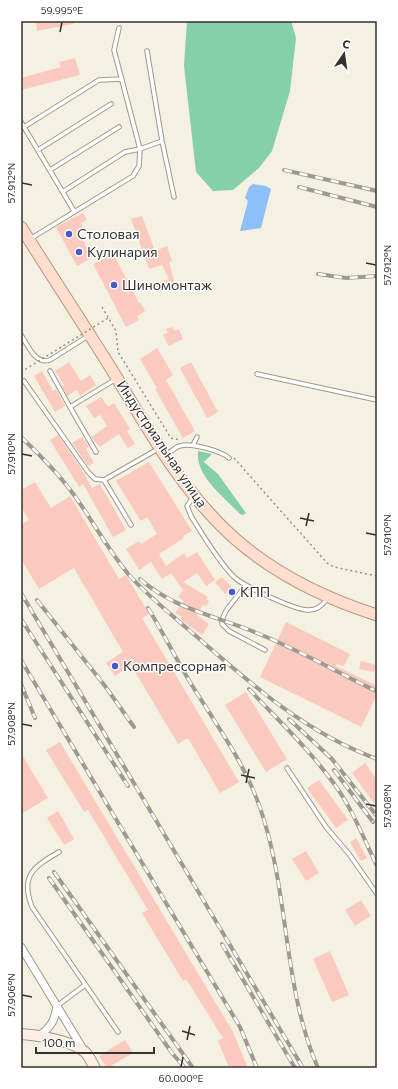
<svg xmlns="http://www.w3.org/2000/svg" width="398" height="1089" font-family="Commissioner,sans-serif">
<style>
.forest{fill:#85d0a6}
.water{fill:#8dc0f8}
.building{fill:#facabe}
.lines{fill:none;stroke-linecap:round;stroke-linejoin:round}
.service-casing{stroke:#9d9a8d;stroke-width:5.5}
.minor-casing{stroke:#9d9a8d;stroke-width:9}
.secondary-casing{stroke:#9d9a8d;stroke-width:12}
.primary-casing{stroke:#b8947f;stroke-width:13}
.path{stroke:#939086;stroke-width:1.5;stroke-dasharray:2 3;stroke-linecap:butt}
.service{stroke:#fff;stroke-width:3.5}
.minor{stroke:#fff;stroke-width:7}
.secondary{stroke:#ffeee6;stroke-width:10}
.primary{stroke:#ffdecd;stroke-width:11}
.rail-casing{stroke:#9d9a90;stroke-width:4}
.rail{stroke:#fff;stroke-width:2.5;stroke-dasharray:8;stroke-linecap:butt}
.path-bridge{stroke:#939086;stroke-width:1.5;stroke-dasharray:2 3;stroke-linecap:butt}
.ticks{fill:none;stroke:#33322c;stroke-width:1.5}
.poi-dot{fill:#4a58cd;stroke:#fff;stroke-width:1.5}
.labels{text-anchor:middle;stroke-width:3;stroke-linejoin:round;paint-order:stroke}
.poi-label{font-size:14px;fill:#33322c;stroke:#fff;text-anchor:start}
.street-label{font-size:14px;fill:#33322c;stroke:#fff}
.neatline{fill:none;stroke:#33322c;stroke-width:1.5}
.ticks-label{font-size:10px;text-anchor:middle;fill:#33322c}
</style>
<rect width="100%" height="100%" fill="#f4f0e2"/>
<path class="forest" d="M187,21H291L296,38L290,91L272,151L259,168L233,190L213,191L196,172L184,66Z
M198,451L212,454L204,462L218,474L246,513L243,515L240,514C224,497 195,476 198,451Z"/>
<path class="water" d="M253,184L266,186L271,189L261,228L240,231L248,201L245,198L249,187Z"/>
<path class="building" d="M36,21H73V24L37,31Z
M75,58L80,75L21,90V78L61,67L59,62Z
M83,213L87,220L81,223L84,229L79,232L92,258L77,266L56,227Z
M142,216L155,251L167,246L172,261L169,262L175,284L158,292L154,284L169,279L162,265L149,269L131,219Z
M113,253L139,303L140,302L145,311L137,316L139,320L126,327L93,264Z
M172,327L174,331L179,329L183,339L169,346L163,335L168,332L166,329Z
M157,348L173,375L166,380L195,431L183,438L155,389L157,388L140,359Z
M69,362L81,381L90,375L96,385L80,396L77,390L67,396L62,386L64,385L55,371Z
M191,362L218,412L207,418L180,368Z
M42,371L53,391L56,389L65,406L55,412L34,376Z
M101,397L108,407L114,403L130,429L127,431L135,444L128,448L119,434L100,447L91,437L107,426L100,415L94,418L86,406Z
M58,435L82,470L92,488L100,484L126,530L113,537L83,484L79,487L50,440Z
M82,437L89,447L86,449L94,463L88,466L72,443Z
M149,462L192,531L183,536L184,538L159,554L166,566L184,553L187,558L197,552L215,580L206,586L197,573L183,582L208,597L206,599L209,601L206,606L203,605L197,615L209,624L202,635L180,619L182,617L175,613L184,601L178,597L183,590L171,573L162,579L151,562L139,570L126,549L139,541L141,544L157,534L147,517L141,521L116,481Z
M35,482L51,508L70,496L119,579L126,575L149,614L142,618L239,782L220,793L188,738L178,744L131,665L115,676L106,663L123,652L74,568L39,589L21,559V525L29,520L21,507V490Z
M222,577L236,591L233,596L227,593L225,594L215,582Z
M286,622L350,654L344,666L337,664L336,666L377,686V695L361,727L260,677Z
M361,661L376,665L374,672L359,669Z
M246,692L287,759L266,772L225,705Z
M60,742L233,1032L248,1068H229L218,1041L223,1038L186,979L183,981L142,913L148,910L88,810L84,812L46,750Z
M21,753L48,798L21,814Z
M365,763L377,780V807L352,773Z
M319,780L348,820L336,828L307,788Z
M58,811L74,839L64,845L47,818Z
M356,838L367,858L361,861L350,842Z
M306,851L319,873L306,881L292,859Z
M361,900L371,916L355,926L345,910Z
M330,951L349,995L332,1002L313,959Z
M125,1040L133,1053L107,1068L99,1056Z"/>
<g class="lines">
<defs>
<path id="service" d="M147,51L162,141L174,197
M21,122L74,211
M24,127L99,80L122,79
M38,150L111,104
M50,170L119,127
M64,191L125,152L140,149L162,141
M30,239L133,176L139,166L140,149L114,50L119,28
M21,335C28,345 35,365 50,360L88,336
M50,371L70,407L116,379
M257,374L377,400
M24,381L88,472L95,479L104,480
M70,407L96,452
M193,445L197,437
M167,454C171,452 175,447 180,446C190,442 221,451 229,458
M193,497L187,506L191,516C202,534 220,564 235,578C246,587 293,609 307,610C316,611 322,606 327,599
M131,525L104,480L158,449
M245,585C239,598 222,609 222,624L229,631L265,650
M287,768L326,827L349,854L377,894
M59,852C33,867 20,876 32,907L118,1032
M57,1006L85,985"/>
<path id="minor" d="M21,947L83,1049
M40,1035C51,1027 55,1020 57,1006"/>
<path id="secondary" d="M21,1034C37,1035 73,1041 85,1052C89,1056 92,1063 95,1068"/>
<path id="primary" d="M21,227C51,275 82,322 112,370C142,419 171,472 211,515C255,564 314,595 377,615"/>
</defs>
<use href="#service" class="service-casing"/>
<use href="#minor" class="minor-casing"/>
<use href="#secondary" class="secondary-casing"/>
<use href="#primary" class="primary-casing"/>
<path class="path" d="M102,307L116,331L118,352L171,438L180,440
M234,458L327,563L334,567L377,576"/>
<use href="#service" class="service"/>
<use href="#minor" class="minor"/>
<use href="#secondary" class="secondary"/>
<use href="#primary" class="primary"/>
<defs>
<path id="rail" d="M284,170L377,191
M299,187L377,207
M318,274L346,278L377,276
M21,437C40,455 59,474 74,495C93,521 108,550 129,575C149,597 173,616 196,636C252,685 306,733 377,759
M140,579C176,611 222,617 264,636C302,652 337,672 374,690
M21,593L303,1068
M37,600L105,686L134,727
M148,608C164,634 177,661 193,687C220,730 250,771 264,820C289,901 284,990 318,1068
M21,619L128,786
M21,660L240,1027L257,1068
M21,684L35,718
M249,689C278,720 310,750 335,785C353,810 364,839 377,866
M289,719L332,759L376,815
M334,770L373,822
M54,872L193,1068
M49,878L172,1053L185,1068
M222,944L295,1068"/>
</defs>
<use href="#rail" class="rail-casing"/>
<use href="#rail" class="rail"/>
<path class="path-bridge" d="M21,372L108,318"/>
</g>
<path class="ticks" d="M60,32L62,22M22,183L32,185M366,263L376,265M22,454L32,456M300,518L314,521M306,526L309,513M366,533L376,535M22,724L32,726M241,775L255,778M246,783L249,769M366,804L376,806M22,995L32,997M182,1031L195,1035M187,1040L190,1026M181,1067L183,1057"/>
<g class="poi-dot">
<circle cx="69" cy="234" r="4"/>
<circle cx="79" cy="252" r="4"/>
<circle cx="114" cy="285" r="4"/>
<circle cx="232" cy="592" r="4"/>
<circle cx="115" cy="666" r="4"/>
</g>
<g class="labels">
<g class="poi-label">
<text x="77" y="239">Столовая</text>
<text x="87" y="257">Кулинария</text>
<text x="122" y="290">Шиномонтаж</text>
<text x="240" y="597">КПП</text>
<text x="123" y="671">Компрессорная</text>
</g>
<g class="street-label">
<text transform="translate(162 444) rotate(56)" y="5">Индустриальная улица</text>
</g>
</g>
<rect width="398" height="1089" fill="none" stroke="#ffffff" stroke-width="44"/>
<g transform="translate(344 54) rotate(13)" stroke="#ffffff" stroke-width="3" paint-order="stroke">
<path d="M0-3L7 15L0 10L-7 15Z" fill="#33322c"/>
<text y="-6" font-size="11" font-weight="bold" text-anchor="middle" fill="#33322c">С</text>
</g>
<path d="M36 1047v6h118v-6" fill="none" stroke="#33322c" stroke-width="2"/>
<text x="42" y="1047" font-size="12" fill="#33322c" stroke="#ffffff" stroke-width="3" paint-order="stroke">100 m</text>
<rect x="22" y="22" width="354" height="1045" class="neatline"/>
<g class="ticks-label">
<text x="62" y="14">59.995°E</text>
<text transform="translate(11 183) rotate(-90)" y="4">57.912°N</text>
<text transform="translate(387 265) rotate(-90)" y="4">57.912°N</text>
<text transform="translate(11 454) rotate(-90)" y="4">57.910°N</text>
<text transform="translate(387 535) rotate(-90)" y="4">57.910°N</text>
<text transform="translate(11 724) rotate(-90)" y="4">57.908°N</text>
<text transform="translate(387 806) rotate(-90)" y="4">57.908°N</text>
<text transform="translate(11 995) rotate(-90)" y="4">57.906°N</text>
<text x="181" y="1082">60.000°E</text>
</g>
</svg>
